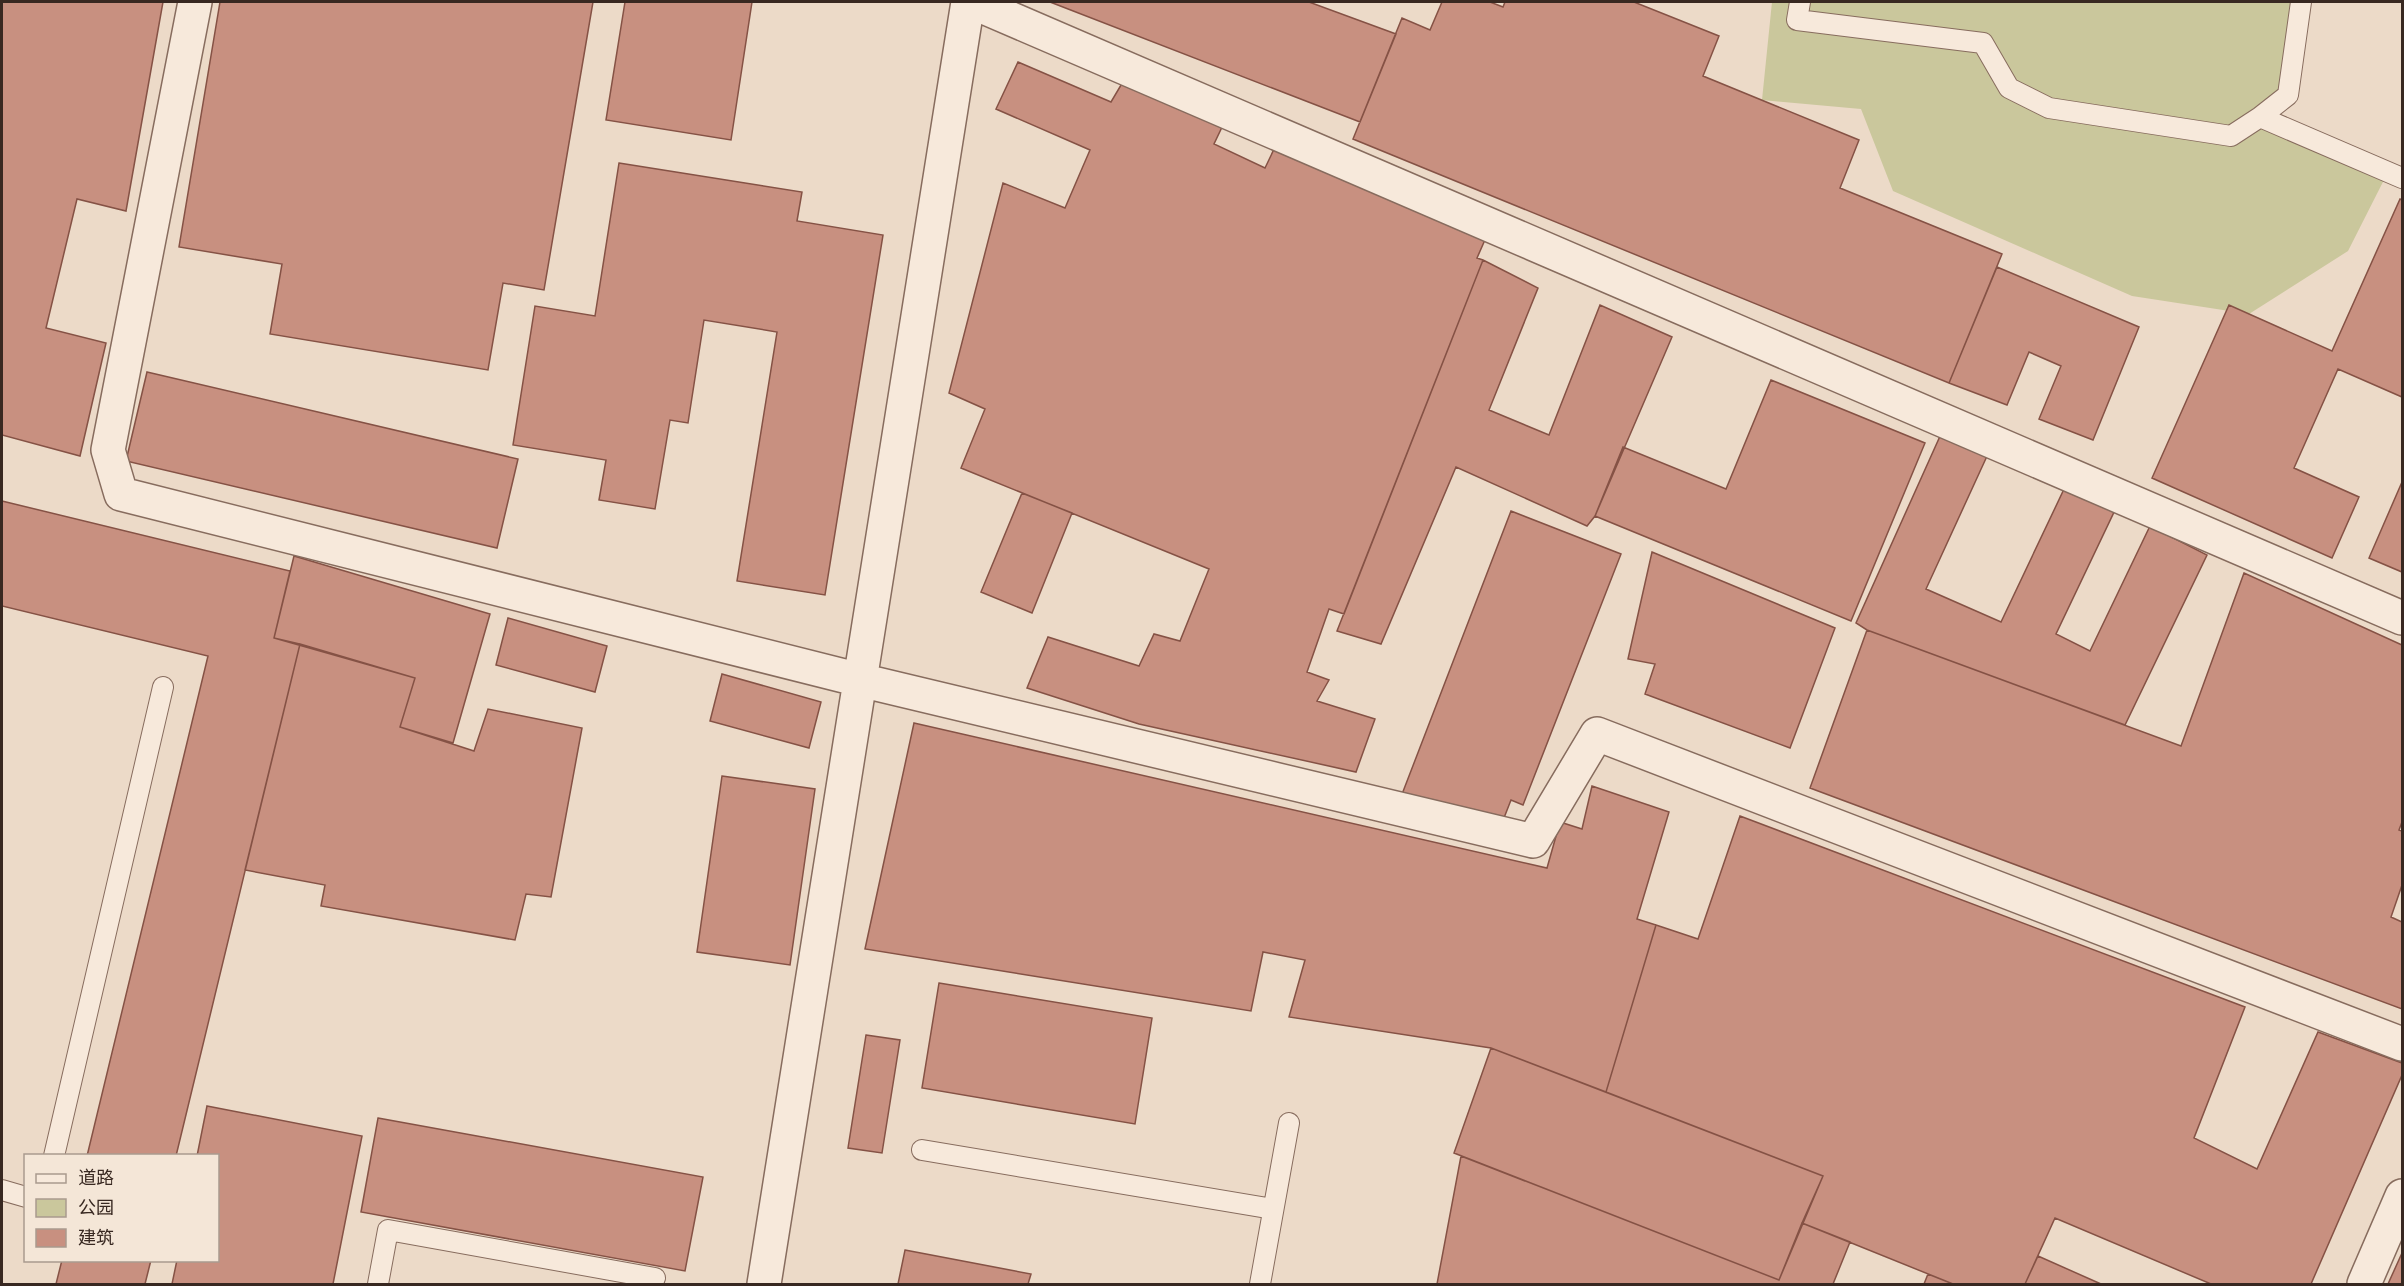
<svg xmlns="http://www.w3.org/2000/svg" width="2404" height="1286" font-family="'Playfair Display','Noto Sans SC',serif">
<style>
.green{fill:#cac79c}
.building{fill:#c89080;stroke:#855245;stroke-width:1.5}
.lines{fill:none;stroke-linecap:round;stroke-linejoin:round}
.lane-casing{stroke:#876c5e;stroke-width:22}
.street-casing{stroke:#876c5e;stroke-width:36}
.lane{stroke:#f7e9db;stroke-width:20}
.street{stroke:#f7e9db;stroke-width:33}
</style>
<rect width="100%" height="100%" fill="#ecdac8"/>
<path class="green" d="M1772,2H2301L2288,95L2260,117L2388,172L2348,251L2249,314L2132,296L1893,191L1861,109L1762,100Z"/>
<path class="building" d="M2,2H163L126,211L77,199L46,328L106,343L80,456L2,435Z
M220,2H593L544,290L503,283L488,370L270,334L282,264L179,247Z
M625,2H752L731,140L606,120Z
M1050,2H1309L1396,34L1360,122Z
M1442,2H1490L1503,7L1505,2H1634L1719,36L1703,76L1859,140L1840,188L2002,254L1949,383L1353,139L1402,18L1430,30Z
M1018,62L1111,102L1124,80L1224,123L1214,144L1265,168L1276,145L1488,233L1477,258L1483,260L1344,614L1329,609L1307,672L1329,680L1317,701L1375,719L1356,772L1139,724L1027,688L1048,637L1139,666L1154,634L1180,641L1209,569L961,468L985,409L949,393L1003,183L1065,208L1090,150L996,109Z
M619,163L802,192L797,221L883,235L825,595L737,581L777,332L704,320L688,423L670,420L655,509L599,500L606,460L513,445L535,306L595,316Z
M2400,199L2402,200V397L2338,369L2294,468L2359,497L2332,558L2152,478L2229,305L2332,351Z
M1483,260L1538,288L1489,410L1549,435L1600,305L1672,337L1595,516L1587,526L1456,467L1381,644L1337,631Z
M1997,267L2139,327L2093,440L2039,419L2061,366L2029,352L2007,405L1949,383Z
M147,372L518,459L497,548L126,461Z
M1771,380L1925,443L1851,621L1595,516L1623,447L1726,489Z
M1941,434L1988,454L1926,589L2001,622L2065,487L2115,510L2056,634L2090,651L2150,526L2207,555L2125,725L1867,630L1856,623Z
M2402,482V572L2369,558Z
M1022,493L1072,513L1032,613L981,592Z
M2,501L290,571L274,638L300,644L176,1156H87L208,656L2,606Z
M1511,511L1621,554L1523,805L1511,800L1500,828L1399,802Z
M1652,552L1835,628L1790,748L1645,694L1655,664L1628,659Z
M294,556L490,614L453,743L400,727L415,678L274,638Z
M2244,573L2402,645V822L2399,830L2402,831V885L2391,917L2402,922V1009L1810,788L1867,630L2181,746Z
M508,618L607,646L595,692L496,665Z
M300,644L415,678L400,727L474,751L488,709L582,728L551,897L526,894L515,940L321,906L325,885L245,870Z
M722,674L821,702L809,748L710,721Z
M914,723L1547,868L1560,822L1582,829L1592,786L1669,812L1637,919L1656,925L1606,1092L1491,1048L1289,1017L1305,960L1263,952L1251,1011L865,949Z
M722,776L815,789L790,965L697,952Z
M1740,816L2245,1007L2194,1138L2257,1169L2318,1032L2402,1063V1075L2311,1284H2211L2055,1218L2025,1284H1953L1802,1223L1823,1176L1606,1092L1656,925L1698,939Z
M939,983L1152,1018L1135,1124L922,1088Z
M866,1035L900,1040L882,1153L848,1148Z
M1491,1048L1823,1176L1779,1280L1454,1153Z
M207,1106L362,1136L333,1284H172L177,1260H218V1156H197Z
M378,1118L703,1177L685,1271L361,1212Z
M1461,1156L1779,1280L1802,1223L1850,1242L1833,1284H1437Z
M905,1250L1031,1274L1028,1284H898Z
M2402,1253V1284H2388Z
M2038,1256L2101,1284H2025Z
M62,1260H151L145,1284H56Z
M1928,1274L1953,1284H1924Z"/>
<g class="lines">
<defs>
<path id="lane" d="M1800,2L1797,20L1983,43L2009,88L2049,108L2231,136L2260,117L2288,95L2301,2
M2260,117L2402,178
M922,1150L1273,1209
M54,1156L163,687
M2,1190L26,1197
M378,1284L388,1230L655,1278
M1260,1284L1289,1123"/>
<path id="street" d="M195,2L108,450L121,494L860,680L1533,841L1597,734L2402,1044
M972,2L2402,618
M764,1284L968,2
M2364,1284L2402,1196"/>
</defs>
<use href="#lane" class="lane-casing"/>
<use href="#street" class="street-casing"/>
<use href="#lane" class="lane"/>
<use href="#street" class="street"/>
</g>
<rect width="2404" height="1286" fill="none" stroke="#382821" stroke-width="6"/>
<rect x="24" y="1154" width="195" height="108" fill="#f4e6d7" stroke="#a99a8e" stroke-width="1.5"/>
<rect x="36" y="1174" width="30" height="9" fill="#f7e9db" stroke="#a99a8e" stroke-width="1.5"/>
<text x="78" y="1184" font-size="18" fill="#382821">道路</text>
<rect x="36" y="1199" width="30" height="18" fill="#cac79c" stroke="#a99a8e" stroke-width="1.5"/>
<text x="78" y="1214" font-size="18" fill="#382821">公园</text>
<rect x="36" y="1229" width="30" height="18" fill="#c89080" stroke="#a99a8e" stroke-width="1.5"/>
<text x="78" y="1244" font-size="18" fill="#382821">建筑</text>
</svg>
